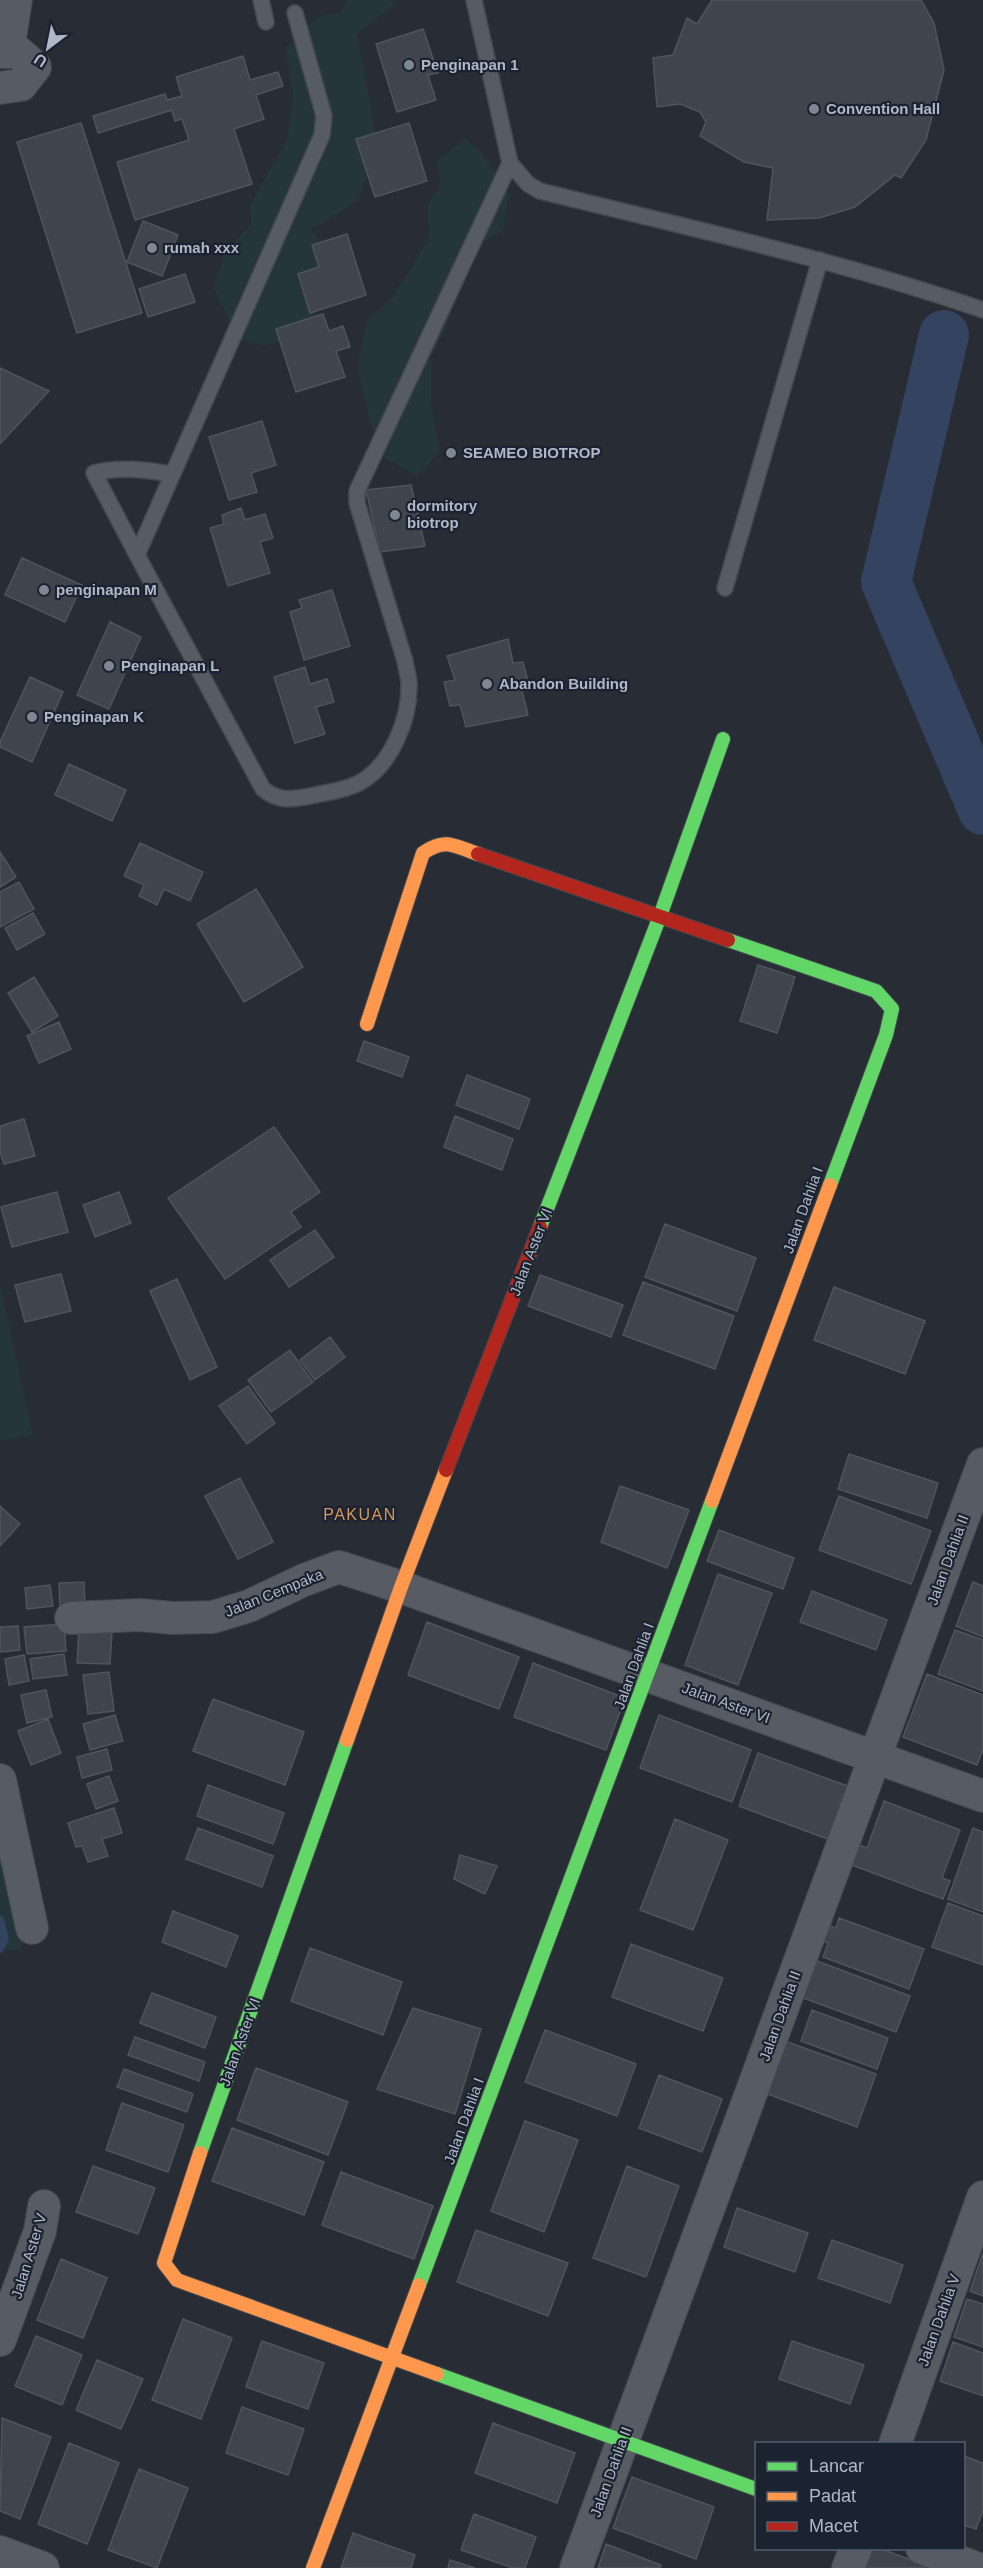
<svg xmlns="http://www.w3.org/2000/svg" width="983" height="2568" font-family="Helvetica,sans-serif">
<style>
.green{fill:#24363b}
.lines{fill:none;stroke-linecap:round;stroke-linejoin:round}
.stream{stroke:#34435f;stroke-width:8}
.river{stroke:#34435f;stroke-width:50}
.building{fill:#40444c;stroke:#4f545d;stroke-width:1.5}
.lane-casing{stroke:#43474e;stroke-width:18}
.street-casing{stroke:#43474e;stroke-width:34}
.fast-casing{stroke:#43474e;stroke-width:16}
.slow-casing{stroke:#43474e;stroke-width:16}
.jam-casing{stroke:#43474e;stroke-width:16}
.lane{stroke:#575b63;stroke-width:15}
.street{stroke:#575b63;stroke-width:32}
.fast{stroke:#63d668;stroke-width:14}
.slow{stroke:#ff974d;stroke-width:14}
.jam{stroke:#b3261e;stroke-width:14}
.poi-dot{fill:#808794;stroke:#1b2230;stroke-width:2}
.labels{text-anchor:middle;stroke-width:4.5;stroke-linejoin:round;paint-order:stroke}
.poi-label{font-size:15px;font-weight:bold;fill:#b0b8c7;stroke:#1b2230;text-anchor:start}
.street-label{font-size:15px;fill:#b0b8c7;stroke:#1b2230}
.neighbourhood-label{font-size:16px;letter-spacing:1.5px;fill:#d6995c;stroke:#1b2230}
</style>
<rect width="100%" height="100%" fill="#272c35"/>
<path class="green" d="M348,0H390L395,5L357,34L378,145L359,199L311,230L328,252L324,297L308,334L263,346L239,339L213,287L227,250L251,224L250,205L287,140L293,94L285,48L320,16L340,12Z
M465,139L480,150L509,194L503,231L465,253L448,324L431,358V405L440,452L417,477L378,453L357,367L367,321L392,298L429,239L427,206L440,184L437,161Z
M0,1284L33,1435L0,1440Z
M0,1775L10,1782L23,1802L14,1854L32,1899L21,1949L0,1951Z"/>
<g class="lines">
<path class="stream" d="M0,1920L5,1939L0,1949"/>
<path class="river" d="M944,335L886,582L983,810"/>
</g>
<path class="building" d="M712,0H921L934,23L944,70L926,140L901,178L895,175L855,207L819,218L767,220L773,168L744,162L700,136L706,122L700,112L680,104L657,107L653,58L673,55L687,18L697,24Z
M423,29L438,73L428,75L436,100L397,112L376,44Z
M243,56L250,80L278,72L283,86L256,95L264,119L234,129L252,184L135,220L117,162L189,140L182,119L175,121L172,110L98,133L93,116L165,94L167,100L182,96L176,77Z
M81,123L142,313L77,333L17,142Z
M409,123L427,181L375,197L356,139Z
M143,221L178,235L162,276L127,262Z
M347,234L366,295L310,313L298,274L319,267L312,245Z
M185,274L195,302L148,317L139,289Z
M323,314L329,331L343,326L350,347L336,351L345,377L296,392L276,329Z
M0,368L49,391L0,444Z
M262,421L276,465L251,473L257,492L229,500L209,437Z
M411,485L425,546L380,552L366,490Z
M241,508L245,520L265,514L273,538L260,542L270,573L228,586L210,528L224,524L222,515Z
M22,558L82,585L65,622L5,595Z
M332,590L350,646L304,660L290,612L302,608L299,600Z
M110,622L141,637L109,709L77,695Z
M508,639L513,663L523,662L529,685L521,687L528,715L466,727L460,705L450,706L444,682L455,680L447,656Z
M305,667L310,684L327,679L334,702L316,707L325,734L295,743L274,677Z
M30,677L63,692L32,762L0,747V742Z
M69,764L126,790L112,821L55,795Z
M140,843L203,872L190,901L164,889L157,905L139,896L144,885L124,876Z
M0,852L16,877L0,887Z
M19,882L34,909L0,927V892Z
M256,889L303,967L244,1002L197,924Z
M33,913L45,934L17,950L5,928Z
M758,965L795,977L777,1033L740,1021Z
M34,977L58,1016L32,1032L8,993Z
M59,1022L71,1049L39,1063L27,1036Z
M364,1041L409,1057L402,1077L357,1061Z
M467,1075L530,1099L519,1129L456,1105Z
M455,1116L513,1139L502,1170L444,1147Z
M24,1119L35,1156L4,1164L0,1152V1126Z
M274,1127L320,1192L291,1212L301,1227L225,1279L168,1198Z
M57,1192L68,1232L12,1247L1,1207Z
M119,1192L131,1223L95,1237L83,1205Z
M665,1224L756,1258L737,1311L645,1277Z
M315,1230L334,1257L289,1287L270,1260Z
M61,1274L71,1311L25,1322L15,1285Z
M540,1275L623,1305L611,1337L528,1306Z
M177,1279L217,1367L190,1380L150,1291Z
M643,1282L734,1316L715,1369L623,1335Z
M834,1287L925,1321L905,1374L814,1340Z
M330,1337L345,1357L315,1380L300,1360Z
M290,1350L313,1382L271,1412L248,1380Z
M248,1386L275,1423L247,1444L219,1406Z
M849,1454L938,1483L927,1518L838,1489Z
M240,1478L273,1542L238,1559L205,1496Z
M620,1486L689,1510L667,1568L601,1542Z
M839,1496L931,1531L911,1584L819,1550Z
M0,1506L20,1524L0,1546Z
M719,1530L794,1558L783,1589L707,1561Z
M718,1574L772,1593L738,1685L685,1665Z
M84,1582L85,1608L60,1609L59,1583Z
M973,1582L983,1586V1637L956,1626Z
M50,1585L53,1606L27,1609L25,1588Z
M812,1591L887,1620L876,1650L800,1622Z
M427,1622L519,1657L499,1709L408,1675Z
M64,1624L66,1651L27,1654L24,1627Z
M18,1626L20,1650L0,1652V1627Z
M955,1630L983,1640V1691L938,1674Z
M79,1631L112,1632L110,1664L77,1663Z
M64,1654L67,1675L33,1679L30,1659Z
M24,1655L29,1681L9,1685L5,1659Z
M533,1663L625,1698L606,1750L514,1717Z
M109,1672L114,1711L88,1714L83,1675Z
M927,1674L983,1695V1749L977,1765L903,1737Z
M46,1690L52,1717L27,1723L21,1695Z
M213,1699L304,1732L285,1785L193,1751Z
M115,1715L123,1741L90,1750L83,1724Z
M659,1715L751,1750L732,1802L640,1768Z
M48,1719L61,1753L31,1765L18,1731Z
M107,1749L112,1770L82,1778L77,1757Z
M758,1753L850,1787L830,1840L739,1806Z
M109,1776L118,1801L96,1809L87,1784Z
M208,1785L284,1813L273,1844L197,1816Z
M884,1801L960,1830L942,1878L950,1881L943,1899L841,1861L849,1841L867,1848Z
M114,1808L122,1833L102,1839L108,1856L88,1862L82,1846L76,1847L68,1823Z
M675,1819L728,1840L693,1930L640,1910Z
M198,1828L273,1856L262,1887L186,1859Z
M973,1828L983,1832V1912L948,1899Z
M460,1855L497,1866L485,1894L454,1879Z
M948,1903L983,1916V1965L932,1947Z
M173,1911L238,1936L226,1967L162,1942Z
M839,1918L924,1949L909,1989L823,1957L828,1943L822,1941L828,1925L836,1928Z
M631,1944L723,1978L703,2031L612,1997Z
M310,1948L402,1982L383,2035L291,2001Z
M809,1958L910,1996L896,2032L795,1995Z
M152,1993L216,2017L205,2048L140,2023Z
M413,2008L481,2029L455,2114L377,2089Z
M812,2010L888,2038L877,2069L801,2041Z
M545,2030L636,2064L617,2116L525,2082Z
M135,2037L205,2062L199,2081L128,2055Z
M785,2041L876,2074L857,2127L765,2093Z
M256,2068L348,2102L328,2155L237,2120Z
M124,2069L193,2094L187,2112L117,2087Z
M659,2075L722,2099L702,2152L639,2128Z
M122,2103L184,2125L168,2172L106,2150Z
M525,2121L578,2140L544,2232L491,2211Z
M232,2128L324,2162L304,2215L212,2181Z
M93,2166L155,2188L138,2234L76,2212Z
M627,2166L679,2186L646,2277L593,2258Z
M341,2172L433,2206L414,2259L322,2225Z
M737,2208L808,2233L795,2272L724,2247Z
M476,2230L568,2263L548,2316L457,2282Z
M832,2240L903,2265L890,2303L818,2278Z
M983,2253V2296L970,2291Z
M61,2259L107,2278L83,2338L37,2320Z
M967,2299L983,2304V2347L954,2337Z
M183,2319L232,2338L201,2419L152,2400Z
M36,2336L82,2355L62,2405L15,2386Z
M262,2341L324,2363L308,2409L246,2387Z
M792,2341L864,2365L850,2404L779,2379Z
M953,2342L983,2353V2396L940,2381Z
M97,2360L143,2379L121,2429L76,2410Z
M242,2407L304,2429L288,2475L226,2453Z
M2,2418L51,2437L20,2519L0,2511Z
M493,2423L575,2453L557,2503L475,2473Z
M69,2443L119,2463L87,2544L38,2524Z
M964,2456L983,2463V2510L976,2529L964,2525Z
M139,2469L188,2488L157,2568L108,2550Z
M632,2477L714,2507L696,2559L613,2528Z
M474,2514L536,2537L525,2568H513L461,2550Z
M353,2533L415,2555L411,2568H341Z
M606,2544L661,2565L660,2568H598Z
M866,2548H879L933,2568H859Z
M450,2560L475,2568H448Z"/>
<g class="lines">
<defs>
<path id="lane" d="M261,0L266,22
M474,0L510,163L528,184L540,191C689,228 838,260 983,310
M295,13L324,116L322,135L137,555L263,789C280,803 294,799 315,795C329,792 346,790 359,783C391,766 410,719 409,684C409,677 406,669 405,661L357,503V491L510,163
M137,555L94,473C121,466 145,470 172,474
M725,588L820,260"/>
<path id="street" d="M8,50L16,0
M0,52H18L35,67L21,85L0,88
M71,1618L140,1615L173,1618L213,1617L249,1606L304,1580L339,1567L401,1587L983,1796
M0,1780L32,1928
M0,2340L40,2231L44,2206
M895,2444L983,2197
M922,2548L976,2568
M0,2552L43,2568
M576,2568L983,1464
M848,2568L856,2548"/>
<path id="fast" d="M728,940L876,991L892,1009L886,1035L830,1185
M540,1227L660,916L723,739
M200,2153L347,1740
M419,2285L712,1501
M437,2374L756,2489"/>
<path id="slow" d="M367,1024L423,853C446,837 454,846 478,854
M712,1501L830,1185
M347,1740L401,1587L446,1470
M200,2153L164,2263L177,2280L437,2374
M313,2568L419,2285"/>
<path id="jam" d="M478,854L728,940
M446,1470L540,1227"/>
</defs>
<use href="#lane" class="lane-casing"/>
<use href="#street" class="street-casing"/>
<use href="#fast" class="fast-casing"/>
<use href="#slow" class="slow-casing"/>
<use href="#jam" class="jam-casing"/>
<use href="#lane" class="lane"/>
<use href="#street" class="street"/>
<use href="#fast" class="fast"/>
<use href="#slow" class="slow"/>
<use href="#jam" class="jam"/>
</g>
<g class="poi-dot">
<circle cx="409" cy="65" r="6"/>
<circle cx="814" cy="109" r="6"/>
<circle cx="152" cy="248" r="6"/>
<circle cx="451" cy="453" r="6"/>
<circle cx="395" cy="515" r="6"/>
<circle cx="44" cy="590" r="6"/>
<circle cx="109" cy="666" r="6"/>
<circle cx="487" cy="684" r="6"/>
<circle cx="32" cy="717" r="6"/>
</g>
<g class="labels">
<g class="poi-label">
<text x="421" y="70">Penginapan 1</text>
<text x="826" y="114">Convention Hall</text>
<text x="164" y="253">rumah xxx</text>
<text x="463" y="458">SEAMEO BIOTROP</text>
<text x="407" y="511">dormitory<tspan x="407" dy="17">biotrop</tspan></text>
<text x="56" y="595">penginapan M</text>
<text x="121" y="671">Penginapan L</text>
<text x="499" y="689">Abandon Building</text>
<text x="44" y="722">Penginapan K</text>
</g>
<g class="street-label">
<text transform="translate(803 1210) rotate(-70)" y="5">Jalan Dahlia I</text>
<text transform="translate(531 1252) rotate(-69)" y="5">Jalan Aster VI</text>
<text transform="translate(948 1560) rotate(-70)" y="5">Jalan Dahlia II</text>
<text transform="translate(274 1593) rotate(-22)" y="5">Jalan Cempaka</text>
<text transform="translate(634 1666) rotate(-70)" y="5">Jalan Dahlia I</text>
<text transform="translate(726 1703) rotate(20)" y="5">Jalan Aster VI</text>
<text transform="translate(780 2016) rotate(-70)" y="5">Jalan Dahlia II</text>
<text transform="translate(240 2042) rotate(-70)" y="5">Jalan Aster VI</text>
<text transform="translate(464 2121) rotate(-70)" y="5">Jalan Dahlia I</text>
<text transform="translate(29 2256) rotate(-73)" y="5">Jalan Aster V</text>
<text transform="translate(939 2320) rotate(-70)" y="5">Jalan Dahlia V</text>
<text transform="translate(611 2472) rotate(-70)" y="5">Jalan Dahlia II</text>
</g>
<g class="neighbourhood-label">
<text x="360" y="1520">PAKUAN</text>
</g>
</g>
<rect x="755" y="2442" width="210" height="108" fill="#1b2230" stroke="#575e6c" stroke-width="1.5"/>
<rect x="767" y="2462" width="30" height="9" fill="#63d668" stroke="#575e6c" stroke-width="1.5"/>
<text x="809" y="2472" font-size="18" fill="#b0b8c7">Lancar</text>
<rect x="767" y="2492" width="30" height="9" fill="#ff974d" stroke="#575e6c" stroke-width="1.5"/>
<text x="809" y="2502" font-size="18" fill="#b0b8c7">Padat</text>
<rect x="767" y="2522" width="30" height="9" fill="#b3261e" stroke="#575e6c" stroke-width="1.5"/>
<text x="809" y="2532" font-size="18" fill="#b0b8c7">Macet</text>
<g transform="translate(48 48) rotate(212)" stroke="#1b2230" stroke-width="4.5" paint-order="stroke">
<path d="M0-4.5L10 22L0 15L-10 22Z" fill="#b0b8c7"/>
<text y="-9" font-size="16" font-weight="bold" text-anchor="middle" fill="#b0b8c7">U</text>
</g>
</svg>
